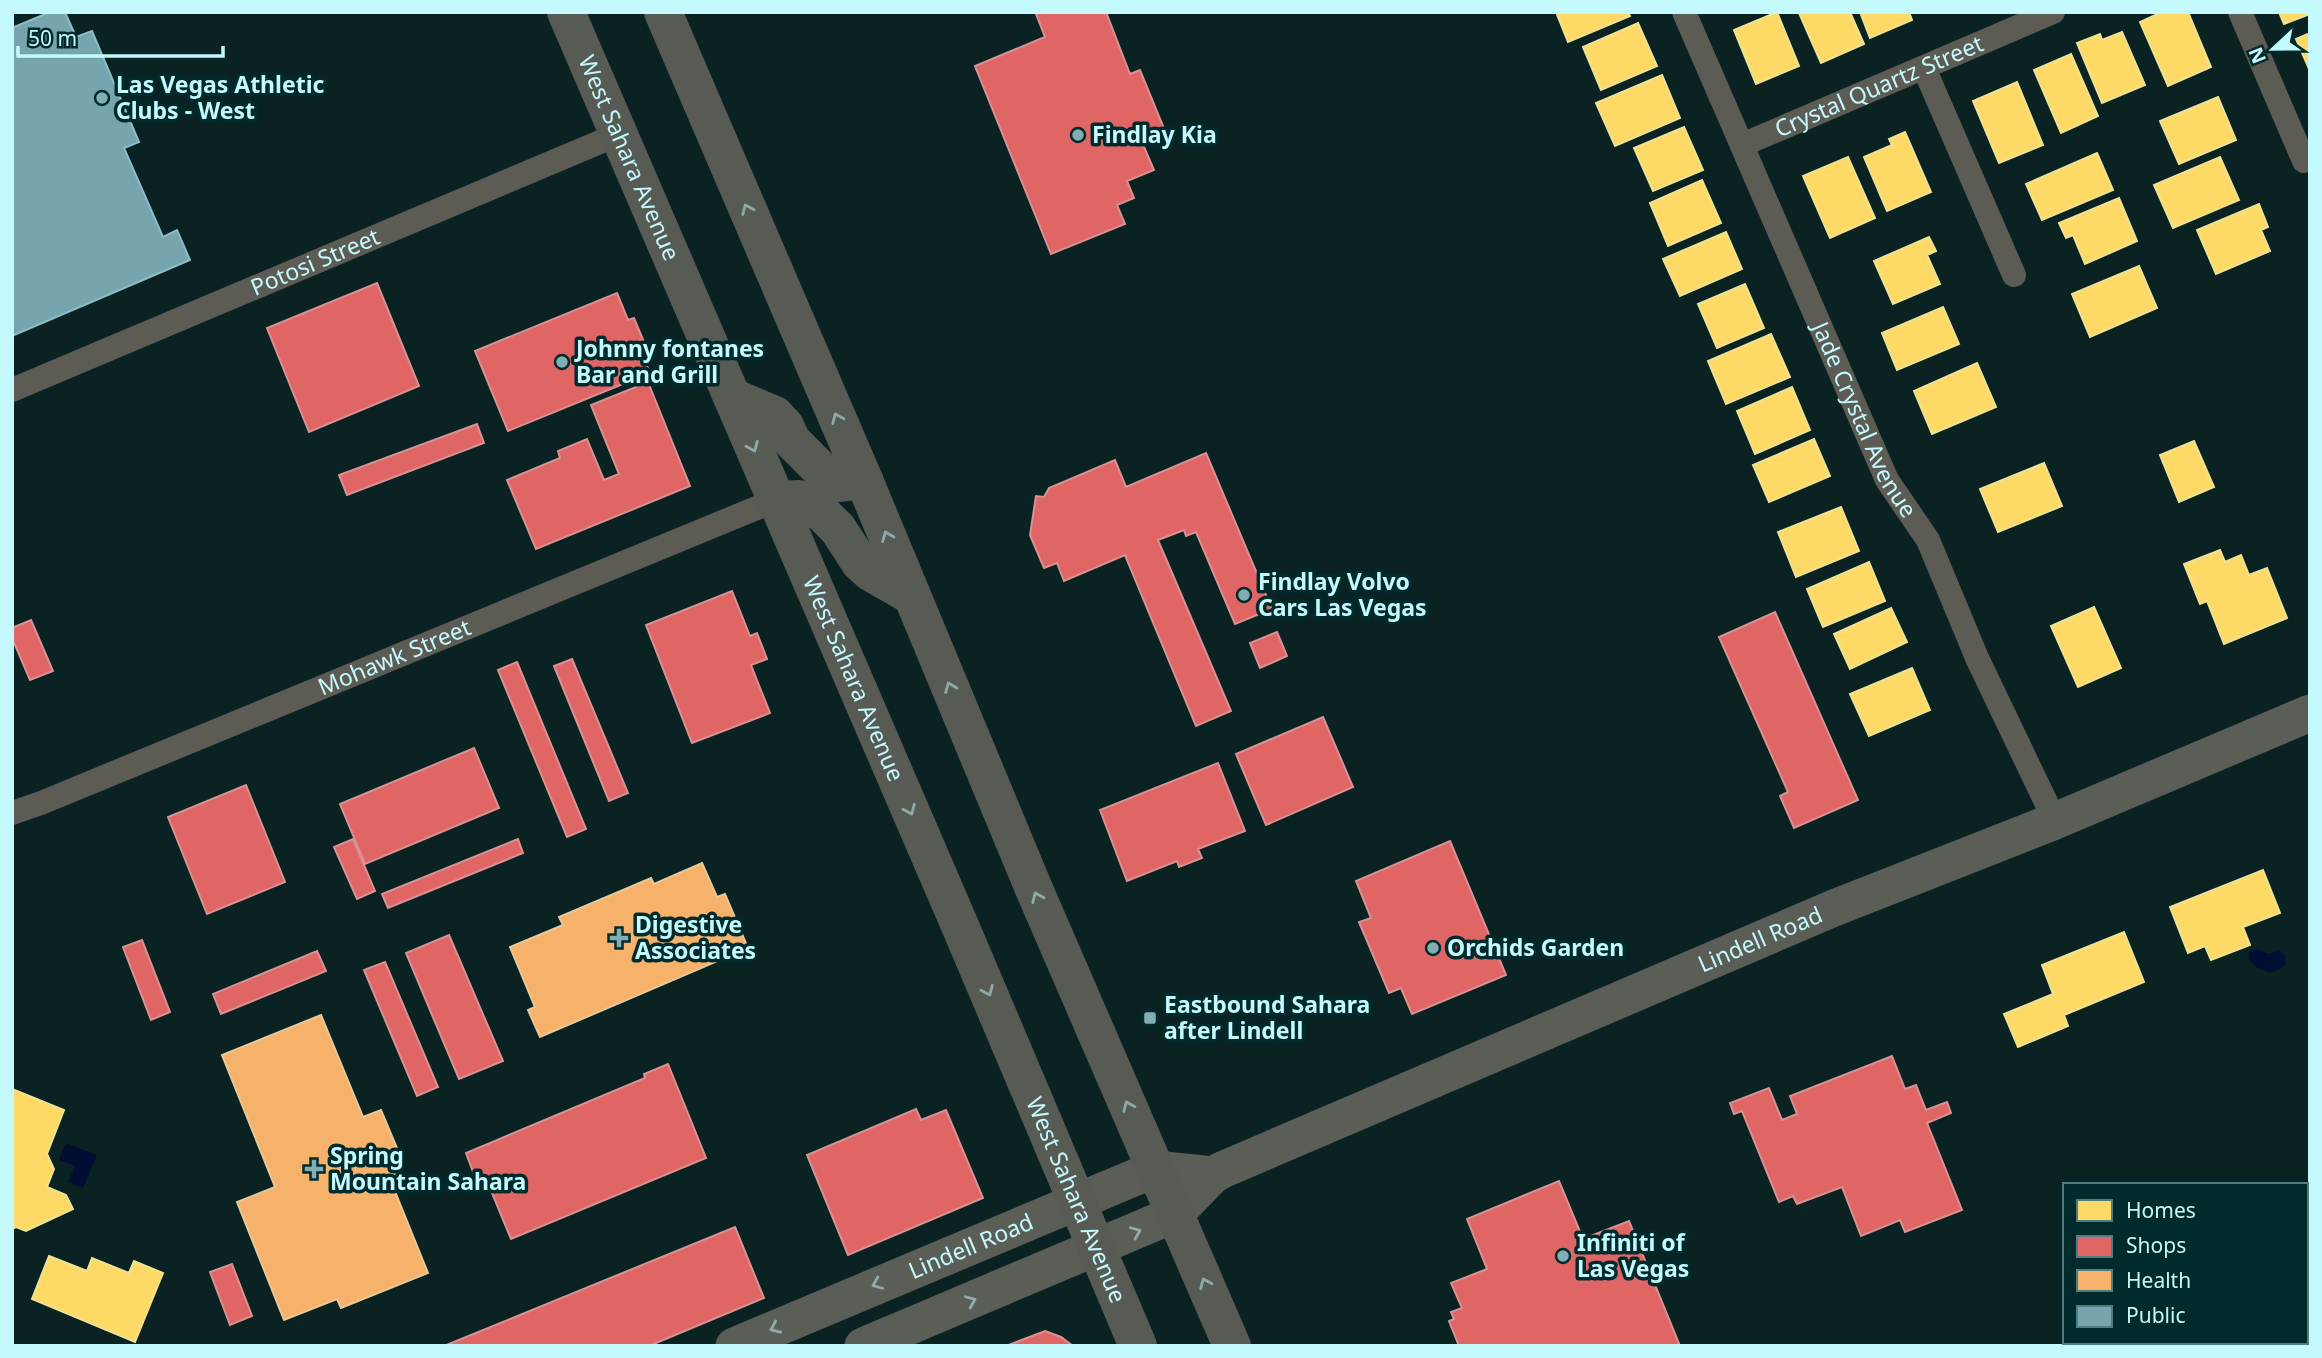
<svg xmlns="http://www.w3.org/2000/svg" width="2322" height="1358" font-family="'Noto Sans',sans-serif">
<style>
.water{fill:#010e34}
.homes{fill:#ffd966;stroke:#ede393;stroke-width:2}
.shops{fill:#e06666;stroke:#d89293;stroke-width:2}
.health{fill:#f6b26b;stroke:#e7c897;stroke-width:2}
.public{fill:#76a5af;stroke:#8dbec6;stroke-width:2}
.lines{fill:none;stroke-linecap:round;stroke-linejoin:round}
.street{stroke:#5c5b54;stroke-width:24}
.secondary{stroke:#5b5e56;stroke-width:37}
.primary{stroke:#575b54;stroke-width:38}
.oneway{stroke:#8eaaa8}
.oneway2{stroke:#90acaa}
.poi-dot{fill:#83aeb1;stroke:#012a2d;stroke-width:2.5}
.labels{text-anchor:middle;stroke-width:7;stroke-linejoin:round;paint-order:stroke}
.poi-label{font-size:23px;font-weight:bold;fill:#c4fafd;stroke:#012a2d;text-anchor:start}
.street-label{font-size:23px;fill:#c4fafd;stroke:#012a2d}
</style>
<rect width="100%" height="100%" fill="#0b2223"/>
<path class="water" d="M2255,949L2269,954L2279,950L2285,956L2286,963L2282,968L2270,973C2262,971 2251,965 2248,958L2249,953Z
M66,1143L97,1155L83,1188L68,1182L75,1166L59,1160Z"/>
<path class="homes" d="M1556,12H1628L1630,16L1568,42Z
M1777,12L1799,66L1756,84L1734,30Z
M1801,12H1850L1864,44L1821,63L1799,13Z
M1860,12H1909L1912,20L1870,38Z
M2162,12H2188L2211,67L2168,86L2140,22Z
M2279,12H2310V14L2284,24Z
M1638,23L1657,66L1601,90L1583,47Z
M2122,32L2145,85L2102,103L2077,43L2100,34L2102,40Z
M2310,33V71L2296,39Z
M2071,54L2098,116L2061,133L2034,70Z
M1662,75L1680,118L1615,146L1596,103Z
M2017,82L2043,145L1999,163L1973,101Z
M2218,97L2236,140L2179,164L2160,121Z
M1684,127L1703,170L1653,191L1634,148Z
M1905,132L1931,192L1887,211L1864,157L1892,145L1889,139Z
M2097,153L2113,190L2042,220L2026,184Z
M1848,157L1875,218L1830,238L1803,176Z
M2220,157L2239,200L2173,228L2154,185Z
M1702,180L1721,223L1668,246L1650,203Z
M2119,198L2137,241L2085,264L2073,235L2066,238L2059,223Z
M2259,204L2268,227L2261,230L2270,251L2216,274L2197,230Z
M1726,232L1742,269L1680,296L1663,259Z
M1929,237L1936,251L1927,255L1940,284L1893,304L1874,261Z
M2139,266L2157,308L2090,337L2072,294Z
M1745,284L1764,328L1717,348L1698,304Z
M1943,307L1959,344L1897,370L1882,333Z
M1771,334L1790,377L1726,404L1708,361Z
M1977,363L1996,407L1932,434L1914,391Z
M1792,387L1810,430L1755,454L1737,411Z
M1814,439L1830,476L1769,502L1753,465Z
M2194,441L2214,487L2179,502L2160,455Z
M2044,463L2062,506L1998,532L1980,489Z
M1841,507L1859,551L1796,577L1778,532Z
M2220,550L2225,562L2241,555L2249,575L2267,568L2287,618L2224,644L2207,601L2200,604L2184,564Z
M1869,562L1885,601L1823,627L1807,589Z
M2094,607L2121,668L2078,687L2051,626Z
M1891,608L1907,642L1850,669L1834,634Z
M1912,668L1930,710L1869,736L1850,694Z
M2263,870L2280,913L2243,927L2250,945L2211,960L2205,946L2188,953L2170,907Z
M2124,932L2144,982L2064,1015L2068,1026L2018,1047L2004,1014L2053,994L2042,965Z
M12,1089L64,1110L47,1154L54,1169L47,1187L66,1195L73,1209L26,1231L16,1227L12,1229Z
M49,1256L87,1271L92,1258L129,1273L134,1261L163,1273L135,1342L32,1299Z"/>
<path class="shops" d="M1040,12H1106L1130,74L1140,70L1165,131L1141,140L1154,170L1127,181L1134,198L1117,205L1125,224L1051,254L975,66L1045,37L1036,14Z
M377,283L419,386L309,432L267,328Z
M617,293L628,320L634,318L644,342L638,345L650,373L508,431L475,351Z
M648,382L690,486L536,549L507,480L560,458L558,451L587,439L604,480L619,474L591,405Z
M477,424L484,443L347,495L339,475Z
M1206,453L1272,609L1235,624L1196,532L1186,536L1184,530L1158,540L1231,711L1196,726L1125,555L1064,581L1057,563L1044,568L1030,535L1036,496L1044,497L1049,488L1115,460L1126,487Z
M732,591L750,636L757,633L767,659L751,665L770,713L692,743L646,625Z
M1775,612L1858,800L1794,828L1780,796L1788,792L1719,637Z
M31,620L53,671L30,680L12,638V628Z
M1277,632L1287,656L1260,668L1250,643Z
M572,659L628,793L609,801L554,666Z
M517,662L586,829L567,837L498,670Z
M1323,717L1353,787L1266,825L1236,754Z
M474,748L499,808L365,864L340,804Z
M1218,763L1245,831L1198,849L1202,858L1179,867L1177,861L1127,881L1100,810Z
M246,785L285,882L207,914L168,817Z
M353,839L375,891L357,899L334,847Z
M518,839L523,853L388,908L382,894Z
M1450,841L1506,975L1412,1014L1401,988L1389,993L1359,922L1371,918L1356,881Z
M449,935L503,1061L459,1079L406,953Z
M142,940L170,1012L151,1020L123,947Z
M317,951L326,971L221,1014L213,994Z
M385,962L438,1087L417,1096L364,970Z
M1892,1056L1905,1089L1916,1085L1926,1110L1947,1102L1951,1113L1927,1123L1962,1210L1905,1232L1900,1220L1861,1236L1842,1187L1797,1204L1793,1196L1779,1202L1742,1111L1734,1114L1730,1103L1769,1088L1782,1120L1797,1114L1790,1096Z
M668,1064L706,1158L511,1239L485,1176L476,1180L466,1153L645,1078L644,1074Z
M916,1109L921,1120L946,1110L983,1198L848,1255L807,1155Z
M1559,1181L1583,1239L1629,1221L1680,1346H1459L1449,1321L1454,1319L1451,1312L1462,1308L1451,1283L1487,1269L1467,1219Z
M735,1227L764,1298L649,1346H444Z
M232,1264L252,1316L230,1325L210,1272Z
M1045,1331L1061,1337L1073,1346H1006Z"/>
<path class="health" d="M702,863L717,897L725,894L748,948L540,1037L528,1010L535,1007L510,947L563,925L559,917L651,878L654,884Z
M321,1015L363,1117L381,1110L399,1153L390,1156L399,1176L390,1179L428,1273L341,1308L337,1299L284,1320L237,1202L275,1187L222,1055Z"/>
<path class="public" d="M50,12H65L76,37L92,31L139,142L124,148L163,237L177,230L190,260L12,336V28Z"/>
<g class="lines">
<g class="street">
<path id="s1" d="M1684,12L1887,480L1928,540L1977,658L2055,821"/>
<path d="M2240,12L2304,161"/>
<path d="M1924,68L2014,275"/>
<path id="s2" d="M1742,145L2053,12"/>
<path id="s3" d="M12,390L619,134"/>
<path id="s4" d="M12,813L41,803L776,500"/>
</g>
<g class="secondary">
<path id="s5" d="M734,1346L1155,1169L1213,1175"/>
<path id="s6" d="M863,1346L1175,1214L1213,1175L1222,1170L1834,908L2055,821L2310,713"/>
</g>
<g class="primary">
<path id="s7" d="M566,12L961,928L1138,1346"/>
<path d="M663,12L864,480L1034,889L1232,1346"/>
<path d="M732,397L775,415L785,426L792,441L819,468L840,483L864,480"/>
<path d="M776,500L799,499L823,514L838,529L860,563L870,572L912,596"/>
</g>
</g>
<defs><path id="oneway-chevron" d="M-2-3.5L2.5 0L-2 3.5" fill="none" stroke-width="1.6" stroke-linecap="round" stroke-linejoin="round" transform="scale(1.75)"/></defs>
<g class="oneway">
<use href="#oneway-chevron" transform="translate(747 209) rotate(-113)"/>
<use href="#oneway-chevron" transform="translate(837 418) rotate(-113)"/>
<use href="#oneway-chevron" transform="translate(753 447) rotate(67)"/>
<use href="#oneway-chevron" transform="translate(887 536) rotate(-112)"/>
<use href="#oneway-chevron" transform="translate(950 687) rotate(-112)"/>
<use href="#oneway-chevron" transform="translate(910 810) rotate(67)"/>
<use href="#oneway-chevron" transform="translate(1037 897) rotate(-113)"/>
<use href="#oneway-chevron" transform="translate(988 991) rotate(67)"/>
<use href="#oneway-chevron" transform="translate(1128 1106) rotate(-114)"/>
<use href="#oneway-chevron" transform="translate(1205 1283) rotate(-113)"/>
</g>
<g class="oneway2">
<use href="#oneway-chevron" transform="translate(1136 1232) rotate(-23)"/>
<use href="#oneway-chevron" transform="translate(877 1284) rotate(157)"/>
<use href="#oneway-chevron" transform="translate(971 1301) rotate(-23)"/>
<use href="#oneway-chevron" transform="translate(775 1328) rotate(156)"/>
</g>
<g class="poi-dot">
<circle cx="102" cy="98" r="7"/>
<circle cx="1078" cy="135" r="7"/>
<circle cx="562" cy="362" r="7"/>
<circle cx="1244" cy="595" r="7"/>
<path d="M615.5 927.5h7v7h7v7h-7v7h-7v-7h-7v-7h7z"/>
<circle cx="1433" cy="948" r="7"/>
<rect x="1143" y="1011" width="14" height="14" rx="3.5"/>
<path d="M310.5 1158.5h7v7h7v7h-7v7h-7v-7h-7v-7h7z"/>
<circle cx="1563" cy="1256" r="7"/>
</g>
<g class="labels">
<g class="poi-label">
<text x="116" y="93">Las Vegas Athletic<tspan x="116" dy="26">Clubs - West</tspan></text>
<text x="1092" y="143">Findlay Kia</text>
<text x="576" y="357">Johnny fontanes<tspan x="576" dy="26">Bar and Grill</tspan></text>
<text x="1258" y="590">Findlay Volvo<tspan x="1258" dy="26">Cars Las Vegas</tspan></text>
<text x="635" y="933">Digestive<tspan x="635" dy="26">Associates</tspan></text>
<text x="1447" y="956">Orchids Garden</text>
<text x="1164" y="1013">Eastbound Sahara<tspan x="1164" dy="26">after Lindell</tspan></text>
<text x="330" y="1164">Spring<tspan x="330" dy="26">Mountain Sahara</tspan></text>
<text x="1577" y="1251">Infiniti of<tspan x="1577" dy="26">Las Vegas</tspan></text>
</g>
<g class="street-label">
<text dy="8" stroke="none"><textPath href="#s2" startOffset="149">Crystal Quartz Street</textPath></text>
<text dy="8" stroke="none"><textPath href="#s7" startOffset="159">West Sahara Avenue</textPath></text>
<text dy="8" stroke="none"><textPath href="#s3" startOffset="329">Potosi Street</textPath></text>
<text dy="8" stroke="none"><textPath href="#s1" startOffset="446">Jade Crystal Avenue</textPath></text>
<text dy="8" stroke="none"><textPath href="#s4" startOffset="413">Mohawk Street</textPath></text>
<text dy="8" stroke="none"><textPath href="#s7" startOffset="726">West Sahara Avenue</textPath></text>
<text dy="8" stroke="none"><textPath href="#s6" startOffset="989">Lindell Road</textPath></text>
<text dy="8" stroke="none"><textPath href="#s7" startOffset="1293">West Sahara Avenue</textPath></text>
<text dy="8" stroke="none"><textPath href="#s5" startOffset="257">Lindell Road</textPath></text>
</g>
</g>
<rect width="2322" height="1358" fill="none" stroke="#c4fafd" stroke-width="28"/>
<rect x="2063" y="1183" width="245" height="161" fill="#012a2d" stroke="#4f7d80" stroke-width="2"/>
<rect x="2077" y="1200" width="35" height="21" fill="#ffd966" stroke="#4f7d80" stroke-width="2"/>
<text x="2126" y="1218" font-size="21" fill="#c4fafd">Homes</text>
<rect x="2077" y="1236" width="35" height="21" fill="#e06666" stroke="#4f7d80" stroke-width="2"/>
<text x="2126" y="1253" font-size="21" fill="#c4fafd">Shops</text>
<rect x="2077" y="1270" width="35" height="21" fill="#f6b26b" stroke="#4f7d80" stroke-width="2"/>
<text x="2126" y="1288" font-size="21" fill="#c4fafd">Health</text>
<rect x="2077" y="1306" width="35" height="21" fill="#76a5af" stroke="#4f7d80" stroke-width="2"/>
<text x="2126" y="1323" font-size="21" fill="#c4fafd">Public</text>
<g transform="translate(2273 49) rotate(248)" stroke="#012a2d" stroke-width="5" paint-order="stroke">
<path d="M0-5L12 26L0 18L-12 26Z" fill="#c4fafd"/>
<text y="-10" font-size="19" font-weight="bold" text-anchor="middle" fill="#c4fafd">N</text>
</g>
<path d="M18 46v10h205v-10" fill="none" stroke="#c4fafd" stroke-width="3.5"/>
<text x="28" y="46" font-size="21" fill="#c4fafd" stroke="#012a2d" stroke-width="5" paint-order="stroke">50 m</text>
</svg>
